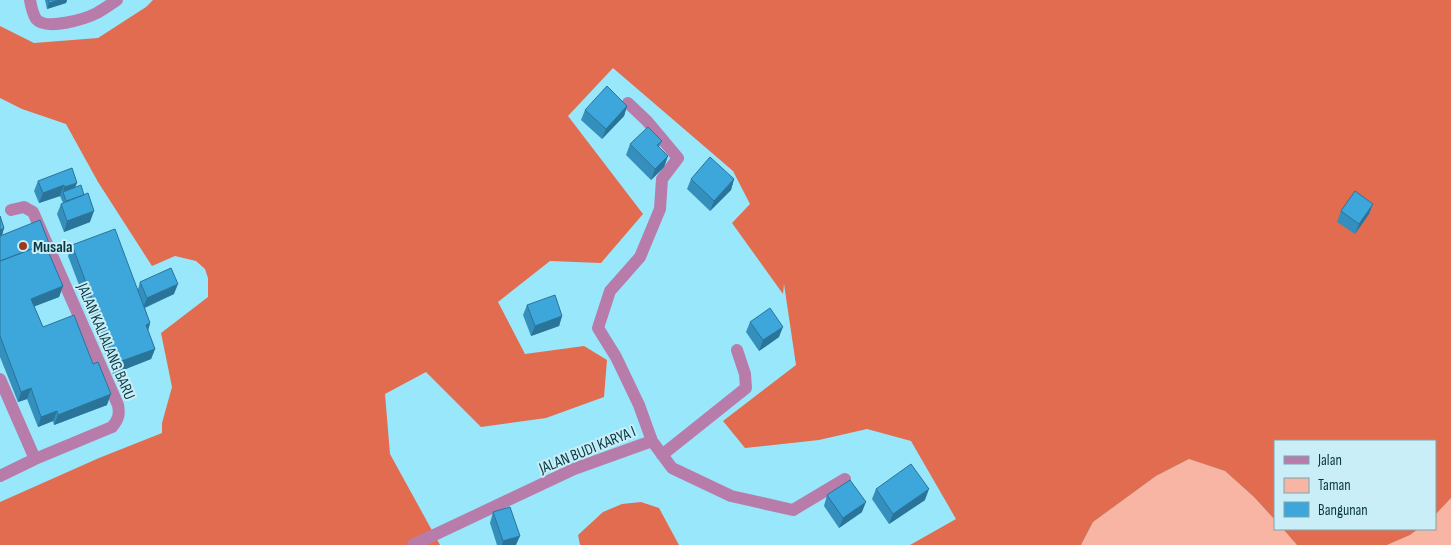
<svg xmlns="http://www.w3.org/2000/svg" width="1451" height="545" font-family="'Sofia Sans Condensed',sans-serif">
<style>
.green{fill:#f9b5a3}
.forest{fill:#e26c4f}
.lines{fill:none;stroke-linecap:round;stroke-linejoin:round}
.minor{stroke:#b87caa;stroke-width:12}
.wall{fill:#348fbc}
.shaded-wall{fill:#2b7499}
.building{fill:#3da6db;stroke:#2b7499}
.poi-dot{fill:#a0381e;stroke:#c9eef7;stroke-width:2}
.labels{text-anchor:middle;stroke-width:4;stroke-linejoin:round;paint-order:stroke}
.poi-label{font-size:16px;font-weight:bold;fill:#083841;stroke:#c9eef7;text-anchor:start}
.street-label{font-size:16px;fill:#083841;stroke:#c9eef7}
</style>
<rect width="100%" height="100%" fill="#99e7fb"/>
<path class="green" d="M1189,459L1225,471L1254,497L1275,520V529H1283L1297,545H1081L1093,522L1156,476Z
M1451,498V545H1387L1410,535L1418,529H1435V515Z"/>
<path class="forest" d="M153,0H1451V498L1435,515V441H1275V520L1254,497L1225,471L1189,459L1156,476L1093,522L1081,545H910L956,519L911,441L867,429L819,440L745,448L723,421L796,365L784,284L783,294L732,223L750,204L733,171L613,68L568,116L643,214L601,263L550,261L498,302L525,354L584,346L607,360L604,397L546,418L481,427L426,372L385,394L390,454L440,545H0V502L99,458L162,433V423L172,387L161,333L208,297V278L205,269L196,261L175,256L152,266L98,182L66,124L22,109L0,98V26L34,43L98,38L146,7Z
M641,502L659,508L679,545H580L578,535L603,512L622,504Z
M1283,529H1418L1410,535L1387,545H1297Z"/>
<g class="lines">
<path class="minor" d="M30,0C31,6 33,14 36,19C46,31 85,19 97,13C104,9 111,4 117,0
M628,103L647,121L678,158L662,179L660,209L640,257L610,291L598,328L616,357L639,405L652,441
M0,379L35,459
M662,455L746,388L745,374L737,350
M0,476L35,459L112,427C118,420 120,415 118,405L33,212L24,207L11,210
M413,545L574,469L652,441L672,468L731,496L793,510L845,479"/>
</g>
<path class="wall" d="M45,0H67L66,3L47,9Z
M627,106L624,116L602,139L581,120L585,110Z
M662,141L659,147L668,156L664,167L651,180L626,155L630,144Z
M691,179H734L731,190L710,211L687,189Z
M38,181L75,188L90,222L64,232L57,214L61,204L63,203L60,196L39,203L34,191Z
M1341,211L1369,214L1355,234L1337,222Z
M0,216L4,228L2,235L50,246L48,251L63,286L59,297L34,306L43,327L107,405L54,425L53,421L38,427L27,399L18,402L0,357Z
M72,245L138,289L140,282L174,294L145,308L150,323L148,331L155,349L151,359L113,374L68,256Z
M527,305L562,316L559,326L531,336L523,315Z
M750,322L779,337L759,351L746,332Z
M876,489L925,500L889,524L872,499Z
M827,495L862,512L839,528L824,506Z
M493,512L516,545H497L490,523Z"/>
<path class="shaded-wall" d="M60,0H67L66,3L47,9L49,3Z
M627,106L624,116L602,139L606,129Z
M668,156L664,167L651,180L655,169Z
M734,179L731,190L710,211L714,201Z
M77,183L73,193L63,192L64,187Z
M64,185L60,196L39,203L43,193Z
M1373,204L1369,214L1355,234L1359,224Z
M94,211L90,222L64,232L67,221Z
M4,228L1,239H0V230Z
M178,284L174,294L143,308L147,298Z
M63,286L59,297L28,309L31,299Z
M562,316L559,326L531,336L535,326Z
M150,323L147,334L146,325Z
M783,327L779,337L759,351L763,340Z
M155,349L151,359L113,374L116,363Z
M31,388L27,399L18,402L21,392Z
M111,394L107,405L54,425L58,415Z
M57,411L53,421L38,427L41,417Z
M929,489L925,500L889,524L893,514Z
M866,502L862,512L839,528L843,518Z
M520,536L516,545H502L503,541Z"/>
<path class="building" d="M48,0H60L49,3Z
M607,86L627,106L606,129L585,110Z
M648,127L662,141L657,145L668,156L655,169L630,144Z
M710,157L734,179L714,201L691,179Z
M72,168L77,183L64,187V185L43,193L38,181Z
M81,185L84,195L66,201L63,192Z
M1355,191L1373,204L1359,224L1341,211Z
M88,193L94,211L67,221L61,204Z
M0,216L4,228L0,230Z
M40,220L50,246L46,247L45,244L0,261V236Z
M115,229L150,323L146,325L155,349L116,363L72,245Z
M45,244L63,286L31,299L43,327L74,315L93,364L98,362L111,394L58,415L57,411L41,417L31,388L21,392L0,336V261Z
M171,268L178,284L147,298L140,282Z
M555,295L562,316L535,326L527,305Z
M770,308L783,327L763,340L750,322Z
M911,464L929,489L893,514L876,489Z
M850,480L866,502L843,518L827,495Z
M510,507L520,536L503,541L493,512Z"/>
<circle class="poi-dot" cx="23" cy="246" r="5"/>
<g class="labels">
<g class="poi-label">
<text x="33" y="252">Musala</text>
</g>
<g class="street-label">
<text transform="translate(107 341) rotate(67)" y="6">JALAN KALIALANG BARU</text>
<text transform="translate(587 449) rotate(-22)" y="6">JALAN BUDI KARYA I</text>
</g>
</g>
<rect x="1274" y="440" width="162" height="90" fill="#c9eef7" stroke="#7ca5ae"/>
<rect x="1284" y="456" width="25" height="8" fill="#b87caa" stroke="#7ca5ae"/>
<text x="1318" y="465" font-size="15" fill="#083841">Jalan</text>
<rect x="1284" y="478" width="25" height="15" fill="#f9b5a3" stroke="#7ca5ae"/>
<text x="1318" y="490" font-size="15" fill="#083841">Taman</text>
<rect x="1284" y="502" width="25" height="15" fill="#3da6db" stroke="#7ca5ae"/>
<text x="1318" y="515" font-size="15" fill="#083841">Bangunan</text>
</svg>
